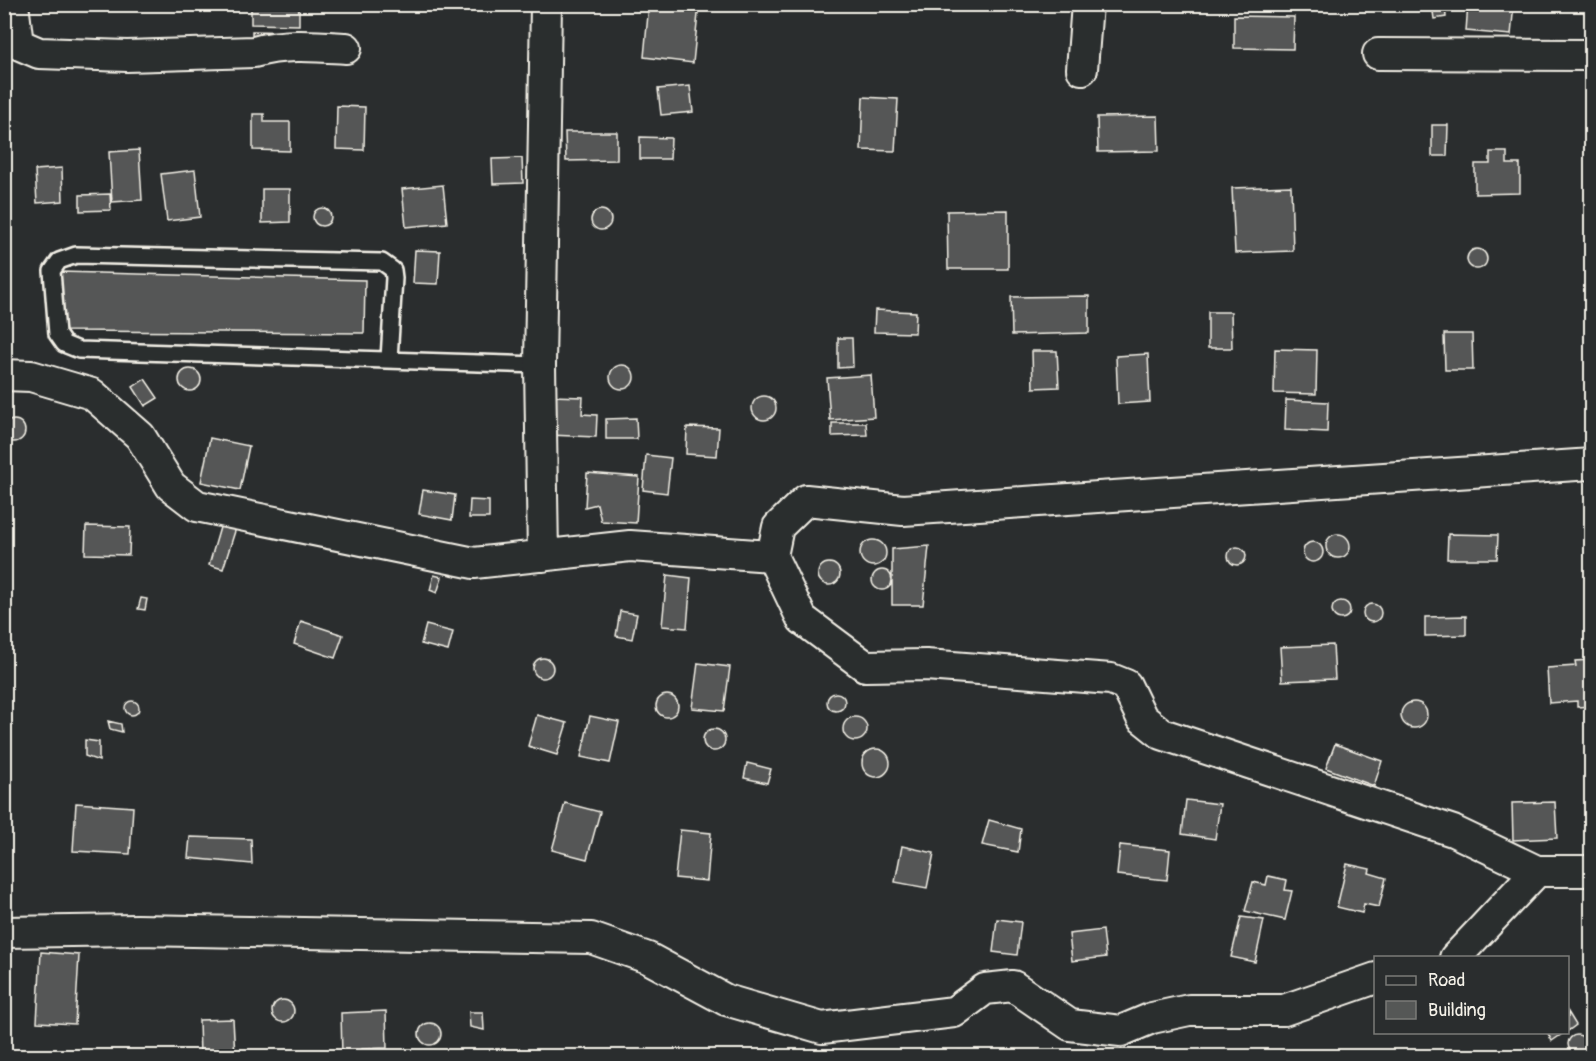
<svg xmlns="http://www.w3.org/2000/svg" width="1596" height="1061" font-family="Pangolin,sans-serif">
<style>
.building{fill:#555756;stroke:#f4f1e8;stroke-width:1.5}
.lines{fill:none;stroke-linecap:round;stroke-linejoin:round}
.lane-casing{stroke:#f4f1e8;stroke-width:20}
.street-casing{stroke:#f4f1e8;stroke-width:34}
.lane{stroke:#2a2d2e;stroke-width:15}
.street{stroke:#2a2d2e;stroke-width:30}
</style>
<rect width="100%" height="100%" fill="#2a2d2e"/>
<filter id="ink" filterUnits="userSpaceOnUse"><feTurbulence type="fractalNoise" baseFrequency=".0167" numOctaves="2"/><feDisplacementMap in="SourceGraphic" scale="12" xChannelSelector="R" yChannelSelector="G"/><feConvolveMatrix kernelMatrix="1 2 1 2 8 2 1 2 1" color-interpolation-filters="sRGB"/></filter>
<g filter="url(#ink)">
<path class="building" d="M251,4H299V25L251,24Z
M649,4H699L693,63L644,57Z
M1056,4H1072V9L1056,8Z
M1432,4H1445L1446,17L1434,19Z
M1468,4H1514L1511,35L1466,31Z
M1234,16L1294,17L1293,49L1234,48Z
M252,31L297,32L252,38Z
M690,86L693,112L661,115L658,89Z
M863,97L898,99L895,151L861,150Z
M337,106L365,107L364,150L336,149Z
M253,114H264V122H290V151L253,150Z
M1158,116L1159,151L1098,152L1097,117Z
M1432,125H1448L1447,156H1432Z
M565,132H617V160L566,161Z
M640,137L671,138L670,159H640Z
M139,150L142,200L112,202L109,152Z
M1490,152H1507V164H1520V193L1475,194V164H1490Z
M522,158L523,183L493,184L492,159Z
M62,168L63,201L37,203L35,170Z
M195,170L200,217L167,221L161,174Z
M443,185L447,223L406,227L402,189Z
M1291,186L1293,251L1235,253L1232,188Z
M262,189H290V222L262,223Z
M110,194L111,210L80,211V195Z
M313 217a9 9 0 1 1 18 0a9 9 0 1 1-18 0Z
M591 220a10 10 0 1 1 20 0a10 10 0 1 1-20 0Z
M1008,210V269H948L947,211Z
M1467 259a10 10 0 1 1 20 0a10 10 0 1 1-20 0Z
M415,250L440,251L438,284L413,283Z
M60,272L365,280L364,333L63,331Z
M1089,296V333L1012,335L1011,297Z
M875,310L916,312L915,333L874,332Z
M1208,312H1231L1232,348H1208Z
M1444,334H1472L1473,370H1445Z
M838,338H852L853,367L838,368Z
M1275,349L1317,350L1316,394L1274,393Z
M1032,351H1057L1059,387L1033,388Z
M1148,354L1150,402L1118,404L1116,356Z
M610 377a12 12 0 1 1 24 0a12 12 0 1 1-24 0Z
M179 380a11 11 0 1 1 22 0a11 11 0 1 1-22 0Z
M871,375L874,417L830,420L827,378Z
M145,379L158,398L145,406L133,387Z
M752 408a12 12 0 1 1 24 0a12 12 0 1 1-24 0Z
M551,396L583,397L582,414L597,415L596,437L549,435Z
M1286,400L1328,402L1327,432L1285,430Z
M636,418L637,439H606V419Z
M3 431a11 11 0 1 1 22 0a11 11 0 1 1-22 0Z
M832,423H866L867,435L832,436Z
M687,427L719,428L717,456L686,454Z
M210,438L249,446L240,490L201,482Z
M646,455L671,458L667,493L643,490Z
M587,473L639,477L636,523L601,521L597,504L585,507Z
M423,490L455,495L452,520L419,514Z
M470,500L489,501V518H469Z
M221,524L236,528L223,569L209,565Z
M86,526L130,527L129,555L85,554Z
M1448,534L1498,535L1497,559H1447Z
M1326 546a12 12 0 1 1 24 0a12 12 0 1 1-24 0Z
M860 553a13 13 0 1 1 26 0a13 13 0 1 1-26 0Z
M1303 552a10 10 0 1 1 20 0a10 10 0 1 1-20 0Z
M929,546L923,605H892V549Z
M1228 556a9 9 0 1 1 18 0a9 9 0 1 1-18 0Z
M818 574a11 11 0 1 1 22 0a11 11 0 1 1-22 0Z
M872 580a10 10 0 1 1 20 0a10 10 0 1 1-20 0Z
M434,575L442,577L437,593L430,590Z
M667,575L691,578L687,628L662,626Z
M141,598L147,599L145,610L138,609Z
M1332 610a9 9 0 1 1 18 0a9 9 0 1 1-18 0Z
M1363 613a9 9 0 1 1 18 0a9 9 0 1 1-18 0Z
M620,611L637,614L632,639L616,636Z
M1466,616V635L1425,636V617Z
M301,621L343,635L335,658L294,644Z
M426,625L453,632L448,651L421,644Z
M1333,645L1335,679L1282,681L1280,647Z
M533 668a10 10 0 1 1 20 0a10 10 0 1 1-20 0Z
M1592,660V706L1577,707V701L1549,703L1547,668L1576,666L1575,661Z
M698,663L730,667L724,711L692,708Z
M827 702a9 9 0 1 1 18 0a9 9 0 1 1-18 0Z
M656 706a11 11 0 1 1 22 0a11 11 0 1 1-22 0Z
M125 708a7 7 0 1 1 14 0a7 7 0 1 1-14 0Z
M1401 715a13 13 0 1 1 26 0a13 13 0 1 1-26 0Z
M537,715L567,723L557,755L528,746Z
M590,716L619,722L610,763L581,757Z
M843 729a12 12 0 1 1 24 0a12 12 0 1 1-24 0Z
M108,721L121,724L122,732L110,729Z
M703 740a11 11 0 1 1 22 0a11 11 0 1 1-22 0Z
M85,740L99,742V761L85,756Z
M1335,744L1382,761L1374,786L1326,768Z
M862 763a14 14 0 1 1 28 0a14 14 0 1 1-28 0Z
M747,763L771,769L767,783L744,778Z
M1186,800L1220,804L1215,839L1182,834Z
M1555,802L1557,838L1513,840L1512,803Z
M76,803L133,807L130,854L73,851Z
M565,803L600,812L587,859L552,850Z
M989,820L1021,829L1018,852L982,845Z
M680,830L711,833L707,881L675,878Z
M190,837L251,839L252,864L188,858Z
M1120,845L1170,850L1167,880L1117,875Z
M902,846L934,853L927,888L895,882Z
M1347,864L1370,869L1369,873L1386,878L1379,907L1364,904L1362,913L1337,907Z
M1268,876L1287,880L1285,890L1292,891L1285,920L1245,911L1253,882L1266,885Z
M1241,917L1264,920L1255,962L1231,957Z
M997,919L1021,922L1017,955L993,952Z
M1103,930L1106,957L1072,961L1069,934Z
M41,952L79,955L75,1024L37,1022Z
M272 1011a11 11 0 1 1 22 0a11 11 0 1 1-22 0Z
M386,1011L387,1048L362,1049L360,1056H342L341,1013Z
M469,1012H483L484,1030L470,1027Z
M1568,1012L1576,1025L1568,1031Z
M233,1019L235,1056H200L199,1020Z
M419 1034a11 11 0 1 1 22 0a11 11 0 1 1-22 0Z
M1547,1032H1565L1552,1041Z
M1568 1044a9 9 0 1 1 18 0a9 9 0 1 1-18 0Z
M959,1051L964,1052L969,1056H950Z"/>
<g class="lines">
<defs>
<path id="lane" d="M389,359L394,278L393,270L382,262L76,255L59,261L52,271L57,334L64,344L79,350L540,365"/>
<path id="street" d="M13,4L18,44L39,53L127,56L254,52C283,43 316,46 346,48
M1378,54L1592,55
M1082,69L1087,4
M4,375L31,376L92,394L140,436L171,486L197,506L474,563L630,546L772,556L778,527L806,500L903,510L1592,464
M543,556L540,365L546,4
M772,556L802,619L865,666L926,665L1111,679L1126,685L1142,718L1162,734L1453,831L1537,871H1592
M4,932L137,930L591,938L648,958L726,1000L822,1028L954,1012L985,989L1013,986L1070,1025L1121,1031L1152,1018L1189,1010H1284L1376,978
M1455,958L1537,871"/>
</defs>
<use href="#lane" class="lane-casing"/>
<use href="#street" class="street-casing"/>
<use href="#lane" class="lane"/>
<use href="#street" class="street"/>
</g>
</g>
<rect width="1596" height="1061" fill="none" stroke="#2a2d2e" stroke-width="24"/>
<rect x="12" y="12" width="1572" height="1037" fill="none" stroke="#f4f1e8" stroke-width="2" filter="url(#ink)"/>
<rect x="1374" y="956" width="195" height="78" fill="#2a2d2e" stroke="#7b7b78" stroke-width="1.5"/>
<rect x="1386" y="976" width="30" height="9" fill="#2a2d2e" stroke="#7b7b78" stroke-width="1.5"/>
<text x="1428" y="986" font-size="18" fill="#f4f1e8">Road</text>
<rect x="1386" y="1001" width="30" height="18" fill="#555756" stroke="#7b7b78" stroke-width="1.5"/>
<text x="1428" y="1016" font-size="18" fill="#f4f1e8">Building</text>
</svg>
